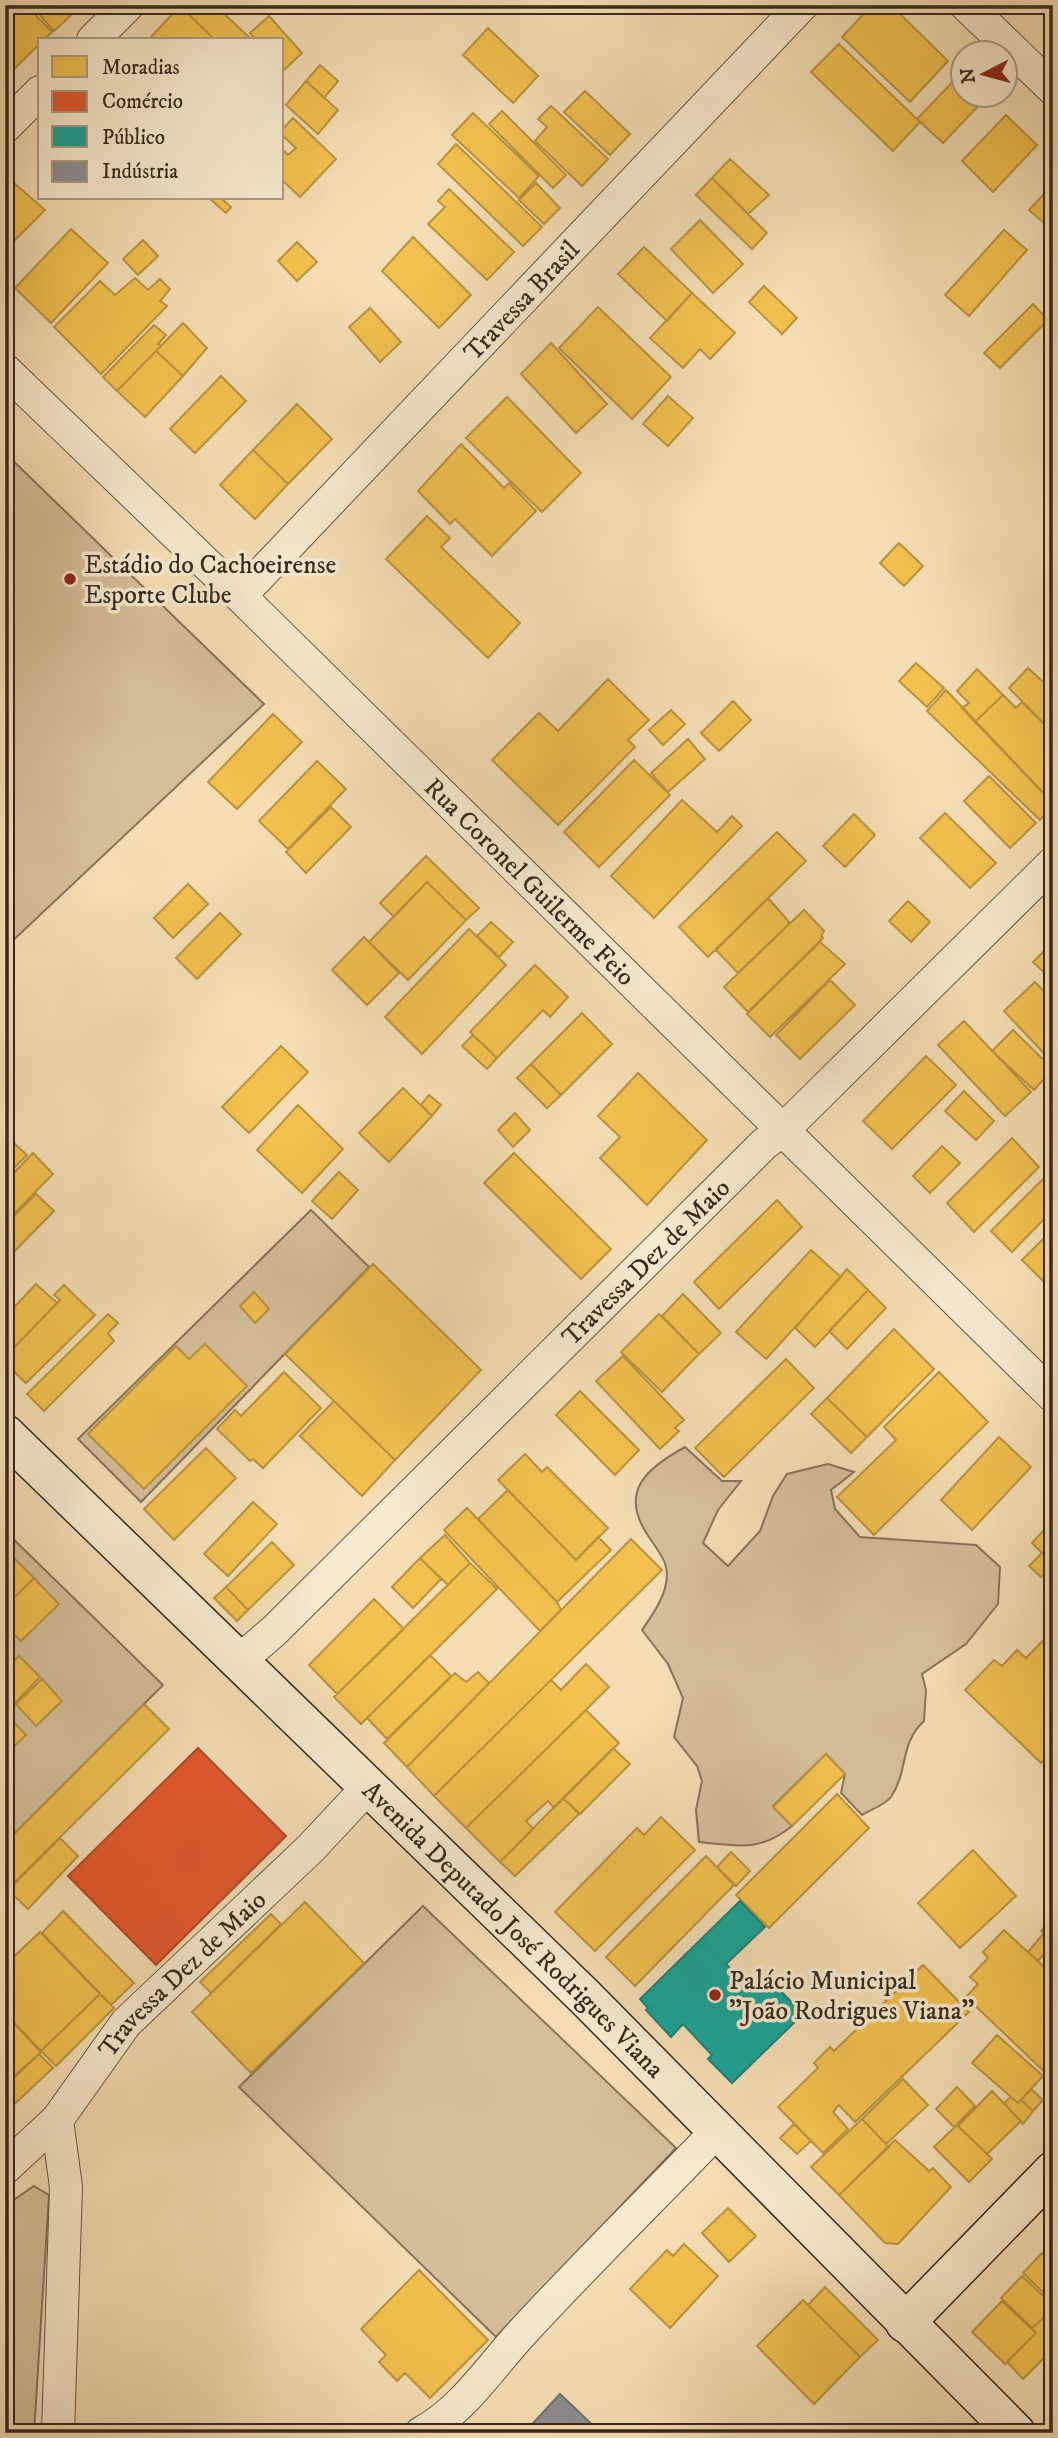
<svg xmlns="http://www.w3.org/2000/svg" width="1058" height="2438" font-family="'IM FELL DW Pica',serif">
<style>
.green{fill:#d5bf9b;stroke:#86745c;stroke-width:2}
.homes{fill:#f2c14e;stroke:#ba933f;stroke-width:2}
.shops{fill:#e4572e;stroke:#b04929;stroke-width:2}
.public{fill:#17a398;stroke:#207e73;stroke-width:2}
.industry{fill:#8d8d92;stroke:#736f6f;stroke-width:2}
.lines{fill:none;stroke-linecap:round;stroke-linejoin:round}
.street-casing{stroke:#665642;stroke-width:34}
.secondary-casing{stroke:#36291c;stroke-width:41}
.street{stroke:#f8eacf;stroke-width:32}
.secondary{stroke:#f8eacf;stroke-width:38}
.poi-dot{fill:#8f2418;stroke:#f8eacf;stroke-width:2.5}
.labels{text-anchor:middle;stroke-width:7;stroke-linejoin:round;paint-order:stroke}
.street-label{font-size:26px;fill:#36291c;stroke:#f8eacf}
.poi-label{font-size:26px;fill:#36291c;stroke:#f8eacf;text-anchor:start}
</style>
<rect width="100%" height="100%" fill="#f5deb5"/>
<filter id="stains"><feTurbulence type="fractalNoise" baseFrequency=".00286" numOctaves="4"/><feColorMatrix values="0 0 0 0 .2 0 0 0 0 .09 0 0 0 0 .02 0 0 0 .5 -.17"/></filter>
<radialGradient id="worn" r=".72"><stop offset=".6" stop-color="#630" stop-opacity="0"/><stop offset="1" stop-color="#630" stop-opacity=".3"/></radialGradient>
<path class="green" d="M5,453L264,704L5,948Z
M311,1210L369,1267L141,1502L78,1439Z
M685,1447L722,1481H741L718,1510L703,1543L728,1566L760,1531L773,1496L787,1474L828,1464L854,1472L831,1490L835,1509L860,1537L976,1545L1000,1567L998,1604L966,1644L922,1674L926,1690L924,1721C899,1744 909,1770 891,1797C885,1805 870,1810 862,1815L841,1793L845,1774L826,1754L773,1806L792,1826C760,1852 738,1846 699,1842L696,1810L702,1781L697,1766L674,1737L683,1698L668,1664L642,1630C654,1613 671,1589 666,1567C664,1556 653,1544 647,1534C619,1491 647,1468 685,1447Z
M5,1531L163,1685L5,1843Z
M423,1906L676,2148L496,2337L239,2087Z
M34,2186L49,2195L34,2433H5V2206Z"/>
<path class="homes" d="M5,5H26L52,32L10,73L5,68Z
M31,5H82L54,31Z
M186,5H215L252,40H215L183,9Z
M872,5H891L948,61L910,102L842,37Z
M180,6L183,9L215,40H148Z
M269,16L302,53L283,71L282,40H256L250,33Z
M488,28L538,76L513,103L463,55Z
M839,44L920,122L893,151L811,72Z
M320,65L338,81L324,98L306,81Z
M962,72L964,94L987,97L943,143L917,119Z
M306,81L338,110L318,134L286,105Z
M585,91L630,134L610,155L564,112Z
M551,106L608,159L582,186L535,141L547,127L538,119Z
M502,111L566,175L553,188L489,124Z
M473,113L539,176L519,198L452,135Z
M1006,115L1037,145L993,192L962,161Z
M293,118L336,159L300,197L282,180V149L288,155L296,148L282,135V130Z
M456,144L542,227L523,246L438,164Z
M730,159L769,195L748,214L712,178Z
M7,177L45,210L5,250V178Z
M712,178L767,233L752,249L696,195Z
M536,183L560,208L544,224L519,200Z
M1053,184V229L1052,230L1029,210Z
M449,189L514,252L487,280L428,224L445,207L438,201Z
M209,198H221L231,207L226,213Z
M700,220L743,264L713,293L671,249Z
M71,229L108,263L51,323L15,288Z
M1004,230L1027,250L969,316L945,295Z
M413,237L471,295L439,328L382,271Z
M143,240L158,256L138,275L123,259Z
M297,242L317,262L297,281L278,261Z
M644,247L692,293L667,321L618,274Z
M135,278L148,290L160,279L170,289L160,301L167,306L101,374L54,327L100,281L115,295Z
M764,286L797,318L782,334L749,302Z
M692,293L735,333L710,359L700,349L683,368L650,338Z
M1033,304L1048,320L1000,368L984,353Z
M598,307L671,377L632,419L559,348Z
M370,308L401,342L380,362L349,327Z
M183,323L207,348L183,376L156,351Z
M154,325L166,335L158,344L161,346L117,391L103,377Z
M551,343L607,404L576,433L521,374Z
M156,351L183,376L145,417L117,391Z
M221,376L246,401L195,453L170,429Z
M668,396L693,418L668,446L643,424Z
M507,397L581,473L542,512L466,438Z
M297,404L332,439L288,484L253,450Z
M461,444L504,488L509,483L536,511L492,556L455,519L450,524L418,491Z
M253,450L288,484L255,519L220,485Z
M427,516L450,538L441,547L520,623L488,658L386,559Z
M899,543L923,566L904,586L880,563Z
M916,663L944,688L927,707L899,681Z
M1028,668L1053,691V733L1009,688Z
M977,669L1003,695L975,722L962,708L969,703L957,691Z
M608,679L649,720L628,740L635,747L558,825L492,760L539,713L558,731Z
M946,690L1053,803L1040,820L927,711Z
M1003,695L1016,708L1022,702L1053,733V803L975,722Z
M733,701L751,720L719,751L701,733Z
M671,710L685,724L663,745L649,730Z
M273,714L302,742L237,809L208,782Z
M688,739L705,759L668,792L651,773Z
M634,760L670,795L599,867L564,832Z
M317,761L346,789L288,849L259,821Z
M989,776L1036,823L1010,848L964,801Z
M682,800L717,832L732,816L742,826L654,918L611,876Z
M331,807L351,827L306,873L286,852Z
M945,813L996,863L970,888L920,838Z
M854,814L875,835L845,867L823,846Z
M777,832L806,861L708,957L679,927Z
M426,856L479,908L466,920L427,882L394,917L380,903Z
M427,882L466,920L408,980L369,942Z
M188,884L208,904L173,938L154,918Z
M768,898L790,923L738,973L716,950Z
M908,901L930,922L911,942L889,921Z
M804,910L824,931L821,936L823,938L748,1012L724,987Z
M220,913L241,934L197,979L176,958Z
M491,922L513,942L499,957L477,936Z
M469,929L506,965L422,1054L385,1017Z
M364,937L399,973L367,1005L332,970Z
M820,942L845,964L770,1037L747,1014Z
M1053,942V981L1033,962Z
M535,965L568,997L550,1017L543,1010L497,1058L470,1032Z
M830,980L855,1005L800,1059L776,1035Z
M1035,982L1053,1001V1063L1004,1011Z
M582,1013L612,1044L561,1095L531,1064Z
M964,1021L1031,1092L1005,1116L938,1045Z
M1013,1030L1053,1069L1034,1090L992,1051Z
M473,1035L497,1058L487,1069L462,1046Z
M281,1046L308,1072L249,1133L222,1107Z
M926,1056L956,1085L892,1149L863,1121Z
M531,1064L561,1095L547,1108L517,1078Z
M638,1073L707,1140L647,1205L600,1158L620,1137L598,1116Z
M403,1088L432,1116L389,1162L359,1133Z
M964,1091L994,1121L976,1140L945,1111Z
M429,1095L441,1105L432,1116L421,1105Z
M298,1105L343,1149L302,1193L257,1150Z
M515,1113L530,1130L513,1147L498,1130Z
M5,1135L27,1155L5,1177Z
M1012,1138L1039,1167L974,1232L947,1203Z
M942,1146L960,1163L930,1193L913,1176Z
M33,1153L53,1174L5,1223V1182Z
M514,1153L611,1249L581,1279L484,1183Z
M1053,1169V1210L1012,1252L991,1231Z
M339,1172L358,1190L332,1219L312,1201Z
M36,1194L54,1211L5,1261V1225Z
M777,1200L802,1227L719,1309L694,1282Z
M1053,1229V1290H1052L1022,1260Z
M811,1250L841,1277L766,1359L736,1332Z
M373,1264L481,1370L395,1460L285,1354Z
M847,1269L868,1290L815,1347L795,1328Z
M36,1284L57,1303L5,1357V1317Z
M64,1285L95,1315L26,1383L5,1363V1357L60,1300L54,1295Z
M868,1290L886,1308L847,1349L829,1331Z
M254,1292L269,1309L255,1323L240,1306Z
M683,1294L721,1333L699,1354L662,1316Z
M108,1314L118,1323L108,1333L114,1341L44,1411L27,1394Z
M659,1314L699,1354L662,1392L621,1352Z
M894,1329L934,1369L867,1437L827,1398Z
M205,1344L247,1386L144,1489L88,1434L176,1346L189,1359Z
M623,1356L684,1420L675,1428L679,1431L660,1449L596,1381Z
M786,1359L814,1388L724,1477L695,1448Z
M284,1372L321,1408L263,1468L253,1459L250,1461L217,1429L235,1410L241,1416Z
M939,1372L988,1422L874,1535L837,1497L896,1440L884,1427Z
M580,1391L639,1450L615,1475L556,1415Z
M827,1398L867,1437L851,1453L811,1414Z
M334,1401L395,1460L362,1496L300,1436Z
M999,1437L1031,1467L972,1530L941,1500Z
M206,1448L236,1478L174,1540L144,1509Z
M525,1454L542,1472L547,1467L608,1528L576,1560L498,1480Z
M508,1490L576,1560L598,1537L611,1550L557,1602L478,1519Z
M253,1502L277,1524L228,1576L204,1554Z
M467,1508L557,1602L561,1610L540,1631L444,1530Z
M1053,1520V1565L1041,1577L1029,1566L1042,1553L1032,1543Z
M445,1535L470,1563L448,1585L420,1558Z
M631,1539L662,1570L434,1796L407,1767Z
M272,1542L294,1565L248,1610L226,1587Z
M5,1549L34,1578L5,1607Z
M420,1558L441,1579L413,1608L392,1587Z
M470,1563L497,1589L361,1724L334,1697Z
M34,1578L59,1604L21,1641L5,1625V1607Z
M226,1587L248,1610L237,1621L214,1598Z
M374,1599L404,1629L337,1694L309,1665Z
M1053,1630V1751L1041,1763L965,1690L994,1660L1002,1666L1017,1650L1026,1658Z
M430,1655L451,1676L387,1739L367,1718Z
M19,1656L40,1677L15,1703L5,1694V1669Z
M586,1664L609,1687L466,1828L434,1796L551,1680L561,1690Z
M478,1672L489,1683L407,1767L384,1743L455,1673L466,1682Z
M42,1679L62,1701L36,1726L16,1704Z
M144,1704L169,1729L5,1892V1843Z
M586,1710L619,1743L554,1808L548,1801L526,1821L533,1829L500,1862L466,1828Z
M5,1713L26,1735L6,1754L5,1753Z
M613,1748L630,1764L580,1814L563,1798Z
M826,1754L845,1774L792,1826L773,1807Z
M837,1794L869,1828L769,1928L736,1895Z
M563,1798L579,1814L515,1876L500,1862Z
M661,1817L695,1850L595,1951L555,1912L637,1828L644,1835Z
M60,1838L78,1856L28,1909L8,1890Z
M973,1850L1016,1896L960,1948L918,1903Z
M731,1852L750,1871L736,1886L717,1867Z
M706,1856L734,1885L635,1986L606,1957Z
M305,1902L364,1963L251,2073L192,2012Z
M63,1911L134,1983L111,2005L42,1933Z
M271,1914L281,1924L211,1993L200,1982Z
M1046,1925L1053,1930V1944L1038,1961L1028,1952L1044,1933L1041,1931Z
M1004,1930L1053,1975V2080L966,1997L978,1984L970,1977L988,1958L983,1952Z
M40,1932L100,1994L41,2051L5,2013V1965Z
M923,1965L969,2012L855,2122L839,2105L833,2112L848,2129L823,2153L778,2107L818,2068L814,2063L830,2047L834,2051Z
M100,1994L114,2008L56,2066L41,2051Z
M9,2018L41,2052L16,2076L5,2065V2022Z
M997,2035L1043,2076L1018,2103L972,2063Z
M39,2054L53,2068L5,2113V2084Z
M5,2065L16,2076L5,2085Z
M903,2079L928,2105L886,2144L862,2119Z
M957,2087L975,2106L954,2127L936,2109Z
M1031,2089L1043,2100L1033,2111L1021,2100Z
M992,2091L1021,2121L987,2154L958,2126Z
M1011,2097L1018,2103L1021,2100L1033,2111L1023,2124L1004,2103Z
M862,2119L889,2147L839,2195L811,2167Z
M794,2124L811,2141L797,2154L780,2138Z
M957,2125L992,2159L969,2182L934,2147Z
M895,2140L929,2171L933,2168L951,2187L898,2244L885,2243L839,2195Z
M728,2208L756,2236L729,2262L702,2233Z
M684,2244L718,2276L670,2328L630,2289L667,2250L673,2256Z
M1042,2253L1053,2264V2302L1023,2273Z
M419,2270L488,2340L430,2398L405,2373L397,2381L379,2362L386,2355L361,2329Z
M1022,2276L1053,2305V2309L1032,2328L1001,2298Z
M825,2287L878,2340L860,2357L808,2305Z
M803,2300L860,2357L814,2404L757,2346Z
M1002,2301L1036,2333L1005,2364L972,2332Z
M1053,2309V2349L1023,2379L1007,2362L1036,2333L1032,2328Z"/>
<path class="shops" d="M198,1748L286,1836L156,1965L68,1876Z"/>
<path class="public" d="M740,1901L765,1927L726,1964L751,1991L766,1976L803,2014L732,2083L708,2059L712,2055L683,2024L671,2037L646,2010L648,2008L640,1999Z"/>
<path class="industry" d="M560,2394L601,2433H524Z"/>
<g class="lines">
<defs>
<g id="street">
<path d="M966,5L1053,89"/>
<path d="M93,40L128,5"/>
<path d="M5,127L40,92"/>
<path id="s1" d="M5,370L240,596L1053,1396"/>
<path id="s2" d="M240,596L802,5"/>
<path id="s3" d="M239,1661L274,1631L764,1144L784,1129L1053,863"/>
<path d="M57,2120L66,2187L58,2433"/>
<path id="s4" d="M5,2168L57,2120L126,2023L310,1849L368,1787"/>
<path d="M421,2433C462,2411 489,2369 520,2335C584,2265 652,2199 718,2130"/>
</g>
<g id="secondary">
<path id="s5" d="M5,1434L584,1996L1016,2433"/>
<path d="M905,2323L1053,2171"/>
</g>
</defs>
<use href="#street" class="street-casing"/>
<use href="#secondary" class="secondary-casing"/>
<use href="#street" class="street"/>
<use href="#secondary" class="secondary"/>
</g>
<g class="poi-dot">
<circle cx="70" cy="579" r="7"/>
<circle cx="715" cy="1995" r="7"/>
</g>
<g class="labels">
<g class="street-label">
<text dy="9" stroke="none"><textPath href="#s2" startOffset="408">Travessa Brasil</textPath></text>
<text dy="9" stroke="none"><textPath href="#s1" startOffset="733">Rua Coronel Guilerme Feio</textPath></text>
<text dy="9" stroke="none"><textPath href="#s3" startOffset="570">Travessa Dez de Maio</textPath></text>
<text dy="9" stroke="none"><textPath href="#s5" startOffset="710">Avenida Deputado José Rodrigues Viana</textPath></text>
<text dy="9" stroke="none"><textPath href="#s4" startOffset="264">Travessa Dez de Maio</textPath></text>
</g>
<g class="poi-label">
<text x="84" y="573">Estádio do Cachoeirense<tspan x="84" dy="30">Esporte Clube</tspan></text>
<text x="729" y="1989">Palácio Municipal<tspan x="729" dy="30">"João Rodrigues Viana"</tspan></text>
</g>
</g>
<rect width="1058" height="2438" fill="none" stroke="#f5deb5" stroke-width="28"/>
<rect x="7" y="7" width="1044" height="2424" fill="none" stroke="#36291c" stroke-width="3.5"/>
<rect x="14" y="14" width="1030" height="2410" fill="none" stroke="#36291c" stroke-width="2"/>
<rect x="38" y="38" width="245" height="161" fill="#f8eacf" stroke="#aa9d87" stroke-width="2"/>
<rect x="52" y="56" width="35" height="21" fill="#f2c14e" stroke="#aa9d87" stroke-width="2"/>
<text x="102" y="74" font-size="21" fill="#36291c">Moradias</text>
<rect x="52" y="91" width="35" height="21" fill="#e4572e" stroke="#aa9d87" stroke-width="2"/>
<text x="102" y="108" font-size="21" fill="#36291c">Comércio</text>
<rect x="52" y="126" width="35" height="21" fill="#17a398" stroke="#aa9d87" stroke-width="2"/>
<text x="102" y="144" font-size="21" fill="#36291c">Público</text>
<rect x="52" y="161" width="35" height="21" fill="#8d8d92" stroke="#aa9d87" stroke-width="2"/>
<text x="102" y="178" font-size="21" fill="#36291c">Indústria</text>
<g transform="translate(984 74) rotate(264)"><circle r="33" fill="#f8eacf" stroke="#aa9d87" stroke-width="2"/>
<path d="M0-5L12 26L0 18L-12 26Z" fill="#8f2418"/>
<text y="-10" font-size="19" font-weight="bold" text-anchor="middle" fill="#36291c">N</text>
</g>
<rect width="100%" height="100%" filter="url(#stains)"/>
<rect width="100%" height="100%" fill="url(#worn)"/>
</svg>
